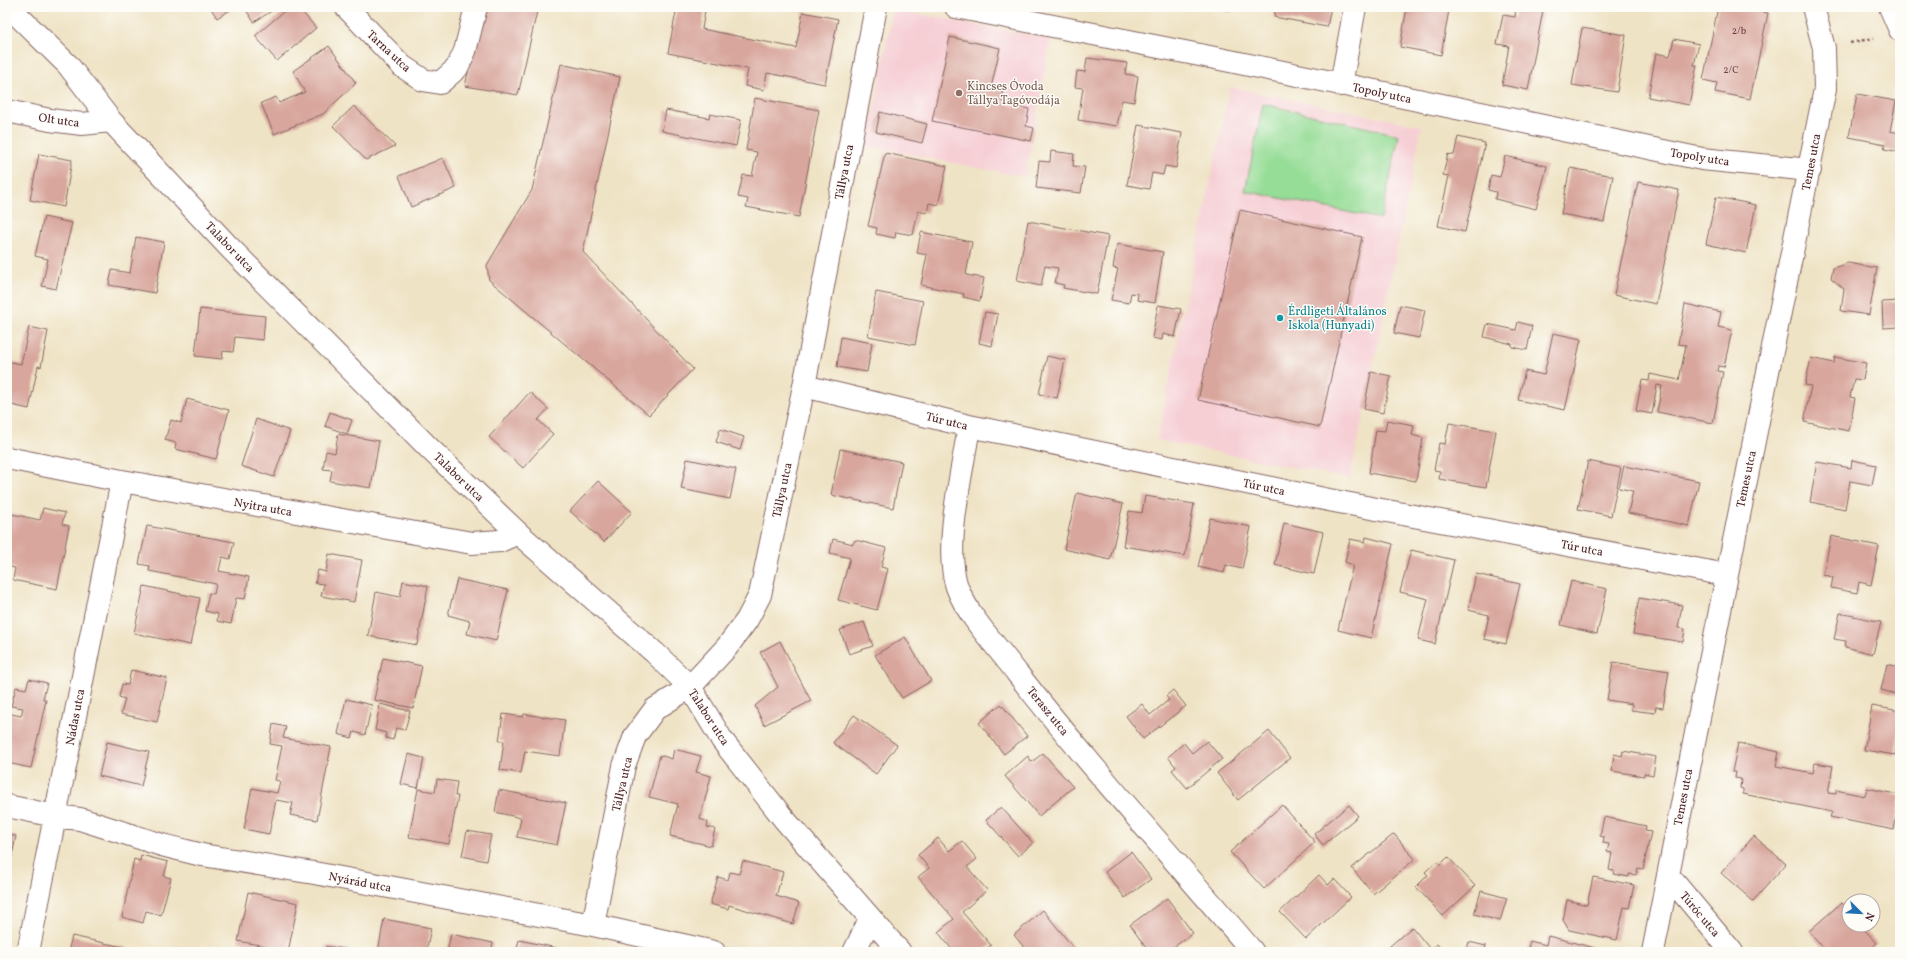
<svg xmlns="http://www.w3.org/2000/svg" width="1907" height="959" font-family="Vollkorn,serif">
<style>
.built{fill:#f6cfd5}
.green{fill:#96dd97;stroke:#707e61}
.building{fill:#d8a69c}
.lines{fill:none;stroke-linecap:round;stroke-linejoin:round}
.street-casing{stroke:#846461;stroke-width:24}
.path{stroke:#846461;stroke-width:2.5;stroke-dasharray:3 3;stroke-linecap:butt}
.street{stroke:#fff;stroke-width:22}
.education-dot{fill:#8d6e63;stroke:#fdfcf7;stroke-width:1.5}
.culture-dot{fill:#0f9aa8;stroke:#fdfcf7;stroke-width:1.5}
.labels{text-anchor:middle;stroke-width:3;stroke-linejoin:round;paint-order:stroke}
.number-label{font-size:10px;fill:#6e4147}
.street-label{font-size:12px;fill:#4a1f2b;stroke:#fdfcf7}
.education-label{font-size:12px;fill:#785e54;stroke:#fdfcf7;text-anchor:start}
.culture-label{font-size:12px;fill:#0d838f;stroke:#fdfcf7;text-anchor:start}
</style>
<rect width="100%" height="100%" fill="#fdfcf7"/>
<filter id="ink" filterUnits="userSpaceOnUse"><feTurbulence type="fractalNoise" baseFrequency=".025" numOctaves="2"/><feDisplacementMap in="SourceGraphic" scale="8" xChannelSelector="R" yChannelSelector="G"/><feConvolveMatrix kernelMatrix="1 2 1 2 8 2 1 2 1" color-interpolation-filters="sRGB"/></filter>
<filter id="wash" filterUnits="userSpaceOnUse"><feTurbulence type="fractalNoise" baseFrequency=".012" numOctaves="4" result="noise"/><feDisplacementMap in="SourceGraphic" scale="16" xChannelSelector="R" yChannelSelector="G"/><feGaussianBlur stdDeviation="0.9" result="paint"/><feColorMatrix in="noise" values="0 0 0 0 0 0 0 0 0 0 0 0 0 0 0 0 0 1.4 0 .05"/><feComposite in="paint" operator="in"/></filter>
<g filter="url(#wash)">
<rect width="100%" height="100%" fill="#efe3c5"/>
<path class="built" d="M893,9L1051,39L1025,177L867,146Z
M1230,87L1422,126L1350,479L1157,440Z"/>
<path class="green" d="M1263,104L1399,135L1381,219L1245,191Z"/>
<g id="blocks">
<path class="building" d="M210,7H235L217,18Z
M244,7H278L254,22Z
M289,7H298L316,28L277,61L255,36Z
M483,7H538L518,95L465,86Z
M677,7L705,10L702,29L796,48L803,12L838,19L825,84L767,73L764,90L745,86L748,69L668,53Z
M1213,7H1231L1230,11Z
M1276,7H1331L1327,27L1274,17Z
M1407,7H1432L1449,10L1441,55L1400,47Z
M1516,7L1543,10L1528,90L1502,85L1509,46L1497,44L1503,15L1515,17Z
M1718,7H1740L1768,13L1750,99L1715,92L1717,83L1703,80Z
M1582,28L1626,35L1617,92L1572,85Z
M950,37L1000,48L991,88L1003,91L1001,101L1008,103V105L1029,109L1026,126L1034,128L1031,141L932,121Z
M1674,39L1699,44L1694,65H1697L1689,105L1648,97L1656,53L1670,56Z
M329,46L356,83L323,114L274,134L261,103L276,97L279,103L305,92L293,71Z
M1087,58L1127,63L1125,74L1138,76L1134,102L1122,100L1117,126L1078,120L1083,88L1075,87L1077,71L1085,72Z
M561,64L620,77L583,252L693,369L649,415L489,280L487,265L532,190Z
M1857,94L1896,101L1890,131L1900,133V152L1884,149L1885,144L1849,137Z
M755,98L819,110L799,217L746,207L748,199L738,197L743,175L752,176L757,152L746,150Z
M354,106L395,146L366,160L333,126Z
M666,110L709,118L710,114L741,120L736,146L662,131Z
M880,112L927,124L922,143L876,132Z
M1138,125L1182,133L1176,168L1165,166L1163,175L1152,173L1149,189L1127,185Z
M1458,137L1485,143L1465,232L1438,226L1449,176L1443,175L1448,154L1454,155Z
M7,146H12L8,173H7Z
M1051,151L1074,154L1073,166L1085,167L1081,193L1036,188L1039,161L1050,162Z
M885,153L947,166L938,205L929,203L927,213L918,211L913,235L896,232L895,238L876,234L877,228L868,226Z
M39,154L72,160L64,207L30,200Z
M1505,156L1547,166L1536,209L1495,199L1496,192L1488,190L1491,175L1500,177Z
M443,158L456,188L411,207L399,176Z
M1570,168L1613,176L1604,222L1561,214Z
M1638,182L1679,190L1656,304L1614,295Z
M1716,197L1756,205L1746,253L1706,244Z
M1240,210L1362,237L1320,427L1198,400Z
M44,217L72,223L56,289L42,286L48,259L35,256Z
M1028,221L1108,236L1097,294L1063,288L1064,285L1055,283L1058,268L1045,266L1041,286L1017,281Z
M921,232L972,242L966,275L984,278L980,301L963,297L964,294L921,285L927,255L917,253Z
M136,237L164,242L155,293L109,285L112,270L130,273Z
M1117,244L1163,252L1155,303L1137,300L1138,294L1131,293L1129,303L1111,300L1118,269L1113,268Z
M1848,263L1877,268L1869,315L1841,311L1844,289L1831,278L1833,268Z
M876,292L923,301L915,345L868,336Z
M1900,301V327L1883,328L1882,302Z
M1685,304L1721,312L1718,327L1732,330L1724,367L1718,366L1717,371L1723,372L1713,423L1657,412L1662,386L1657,385L1652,414L1636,411L1642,380L1649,381L1650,374L1679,380L1686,345L1678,344Z
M1158,305L1181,309L1175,337L1163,334L1162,340L1152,338Z
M1400,305L1425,310L1419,338L1394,333Z
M200,309L265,316L263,340L235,337L233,352L223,351L222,359L195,356Z
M985,312L998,314L992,346L979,343Z
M1518,322L1532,326L1527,350L1512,347V344L1484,337L1487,324L1516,330Z
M29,327L48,331L41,367L38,366L29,409L7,404V361L21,364Z
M1553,333L1581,339L1565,410L1518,400L1525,371L1544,375Z
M841,337L872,343L867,372L837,367Z
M1047,356L1065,360L1057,398L1039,394Z
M1835,357L1866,363L1863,380L1854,379L1850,397L1855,398L1849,431L1804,422L1811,386L1805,385L1811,358L1834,363Z
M1371,372L1391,376L1383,413L1364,409Z
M530,392L548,409L538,420L553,434L523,468L489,437Z
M187,399L229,410L216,459L175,449L176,443L165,440L171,420L181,423Z
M330,412L352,420L347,434L325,426Z
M256,419L290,431L274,477L241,466Z
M1387,420L1414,425L1412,435L1423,438L1416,481L1369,473L1376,430L1385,431Z
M1449,423L1496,431L1486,487L1439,479L1440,471L1434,470L1439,443L1445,444Z
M720,429L744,437L740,450L716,442Z
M338,434L379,441L371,488L330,481L332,470L323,469L326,451L335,453Z
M840,449L902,462L893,508L831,495Z
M687,459L736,469L730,499L681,489Z
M1852,460L1876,465L1872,485L1850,481L1845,509L1810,502L1817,462L1851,468Z
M1588,461L1621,468L1611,516L1578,509Z
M1624,466L1699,481L1689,526L1628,513L1633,491L1619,488Z
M598,481L632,512L604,542L570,511Z
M1077,493L1123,504L1110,560L1064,549Z
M1145,496L1194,504L1185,556L1123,546L1129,511L1142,513Z
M43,508L65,513L62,524L69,526L57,589L13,580L15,568L7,566V513L40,520Z
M1210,518L1251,527L1242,569L1226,565L1224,573L1198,567Z
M1284,523L1323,532L1314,574L1275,565Z
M147,526L234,542L230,559L222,557L219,571L249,577L245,599L236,598L231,624L217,621L218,614L205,611L209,593L214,594L216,584L149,571L150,566L139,564Z
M1831,536L1879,546L1871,585L1859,582L1857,593L1831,588L1833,577L1823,575Z
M1366,537L1393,544L1371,638L1338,630L1353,565L1345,562L1350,539L1365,542Z
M833,539L853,544L855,540L886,548L881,567L888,569L877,610L838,600L850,558L830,553Z
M1411,550L1454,560L1435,644L1418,640L1428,599L1400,592Z
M329,554L362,560L354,602L321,596L324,584L315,583L318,570L326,572Z
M1476,574L1520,584L1506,644L1484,639L1489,615L1468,610Z
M457,579L508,590L496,641L467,634L470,621L448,615Z
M403,581L428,586L417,645L368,636L376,592L400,597Z
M1571,581L1607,589L1597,634L1561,625Z
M144,586L200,598L190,645L134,633Z
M1639,598L1682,605L1678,628L1685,629L1683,642L1633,634Z
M1840,613L1881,622L1873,654L1845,647L1846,641L1834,639Z
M864,622L873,646L849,654L840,630Z
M905,637L931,681L902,698L875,655Z
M780,641L811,701L764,725L755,706L778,687L760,652Z
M383,658L422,666L413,708L374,700Z
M1613,662L1669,671L1663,708L1656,707L1655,713L1631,710L1632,704L1607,700Z
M1887,664L1900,667V695L1881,690Z
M131,670L167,678L157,722L121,714L125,699L119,697L122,684L128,685Z
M29,679L47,683L43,699L46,700L31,768L7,763V713L21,716L23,708L11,706L16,687L26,689Z
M1173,690L1186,706L1143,739L1126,716L1142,704L1150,715L1169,700L1166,696Z
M346,699L372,705L365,735L354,732L352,738L338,734Z
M380,704L410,711L405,730L396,728L393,740L386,738V733L375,730Z
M1001,704L1027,736L1004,754L979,723Z
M1872,706L1900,711V727L1895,755L1864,750Z
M503,714L523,717L524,714L565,720L560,756L525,751L521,773L500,770L504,741H499Z
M854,715L897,745L876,774L833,743Z
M273,724L286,727L283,738L331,747L317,820L290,815L293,803L276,800L269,834L244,829L252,788L277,793L280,781L275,780L282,746L270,744Z
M1269,731L1290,758L1238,800L1217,773Z
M1207,741L1222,759L1187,788L1172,770L1176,767L1168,757L1184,743L1192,753Z
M107,742L149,752L141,786L99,776Z
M1738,743L1779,752L1776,766L1813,773L1815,763L1833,766L1828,793L1836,794V790L1865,796L1867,788L1900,795L1894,830L1830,817L1832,812L1743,794V789L1740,788L1741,779L1735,778L1736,772H1732Z
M674,749L701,756L696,772L711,776L700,819L708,822L707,827L715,829L711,846L670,836L678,804L649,797L660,755L672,759Z
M1623,751L1656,757L1653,775L1644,773V776L1612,771L1614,754L1622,756Z
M1043,753L1073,787L1039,816L1005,776L1028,756L1032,762Z
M408,754L424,758L418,788L401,784Z
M437,779L457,782L455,796H458L449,844L409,837L418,789L435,792Z
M499,790L566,803L557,845L517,837L521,818L495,812Z
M1282,805L1315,842L1264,889L1230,852Z
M1349,805L1358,816L1323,845L1314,834Z
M1001,807L1033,843L1018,856L986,820Z
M1604,817L1646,826L1645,831L1651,832L1643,869L1638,868L1636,875L1629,874V877L1613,874L1614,871L1609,870L1612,853L1607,852L1609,844L1603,843L1604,837L1600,836Z
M467,831L491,835L486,861L462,856Z
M1394,834L1415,859L1373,894L1352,868Z
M7,835L16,836L8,876H7Z
M1754,836L1786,864L1753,901L1721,873Z
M938,838L949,851L962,841L977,859L967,867L987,890L962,912L991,945L983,952H954L938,932L954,919L918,877L929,868L918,855Z
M1131,852L1151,879L1125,898L1105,872Z
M141,855L168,862L164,876L171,878L161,915L146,911L143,923L122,917L134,859L140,861Z
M1448,857L1475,886L1443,916L1416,887L1428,875L1425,872L1437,861L1440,865Z
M743,861L783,872L776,896L799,903L793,924L729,905L728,909L710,904L718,877L728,880L730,872L739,874Z
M1319,875L1328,885L1334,879L1351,897L1306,939L1280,912Z
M1593,877L1634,885L1629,908L1624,907L1617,940L1569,930L1563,920L1567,900L1587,905Z
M1481,891L1507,898L1500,921L1474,914Z
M248,892L298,903L288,952H264L265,946L238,941Z
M1167,898L1193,933L1167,952H1149L1130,925Z
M1841,903L1849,912V925H1860L1877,943L1867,952H1827L1809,931Z
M1043,910L1077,952H1028L1014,935Z
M384,919L431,928L426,952H378Z
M1412,927L1430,949L1437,944L1444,952H1383Z
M451,934L493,943L491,952H447Z
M72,936L141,951V952H68Z
M1548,936L1603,950V952H1527L1530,941L1546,945Z
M519,940L557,948L556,952H516Z
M1469,942L1486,946L1484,952H1466Z
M326,946L356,951V952H325Z"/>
</g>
</g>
<g filter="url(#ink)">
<use href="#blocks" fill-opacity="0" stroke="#846461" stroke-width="1"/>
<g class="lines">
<defs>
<path id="street" d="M9,7L68,65L111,121L230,248L431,450L518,533L655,653L690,687L722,740L784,819L900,952
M346,7L402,66L423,80L440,83L457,68L465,51L476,7
M956,7L1220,59L1702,159L1810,170
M1890,7L1900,30
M1341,85L1355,7
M7,111L50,120L82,124L111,121
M804,386L969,426L1334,501L1727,575
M969,426C963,470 943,546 957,587C968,617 998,647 1017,673C1092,769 1174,859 1253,952
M7,458L122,481L472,543L500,541L518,533
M7,806L55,816L80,819L162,845L202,855L314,873L593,925L714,952
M1668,875L1732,952
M593,925L624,766L635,736L655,709L690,687L727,647L747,620L760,595L804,386L876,7
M28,952L122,481
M854,952L870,919
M1653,952L1727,575L1825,89L1824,48L1813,7"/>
</defs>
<use href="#street" class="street-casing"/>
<path class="path" d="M1850,43L1874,38"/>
<use href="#street" class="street"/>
</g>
</g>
<circle class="education-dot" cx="959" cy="93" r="4"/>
<circle class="culture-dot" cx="1280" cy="318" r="4"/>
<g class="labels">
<g class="number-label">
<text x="1739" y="34">2/b</text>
<text x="1731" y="73">2/C</text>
</g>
<g class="street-label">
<text transform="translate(389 51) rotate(43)" y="4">Tarna utca</text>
<text transform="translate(1382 93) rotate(12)" y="4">Topoly utca</text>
<text transform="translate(59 120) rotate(8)" y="4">Olt utca</text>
<text transform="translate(1700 157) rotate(9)" y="4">Topoly utca</text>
<text transform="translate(1811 162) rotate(-79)" y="4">Temes utca</text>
<text transform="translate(844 172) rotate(-79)" y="4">Tállya utca</text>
<text transform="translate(230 247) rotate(46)" y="4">Talabor utca</text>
<text transform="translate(947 421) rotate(14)" y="4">Túr utca</text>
<text transform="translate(459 477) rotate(44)" y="4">Talabor utca</text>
<text transform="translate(1746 479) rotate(-78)" y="4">Temes utca</text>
<text transform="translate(1264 487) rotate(12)" y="4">Túr utca</text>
<text transform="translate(782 490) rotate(-78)" y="4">Tállya utca</text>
<text transform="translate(263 507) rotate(10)" y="4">Nyitra utca</text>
<text transform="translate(1582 548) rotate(11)" y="4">Túr utca</text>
<text transform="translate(1048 711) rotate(51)" y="4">Terasz utca</text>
<text transform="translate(75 717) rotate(-79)" y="4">Nádas utca</text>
<text transform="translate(709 717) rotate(57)" y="4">Talabor utca</text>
<text transform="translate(622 784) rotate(-77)" y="4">Tállya utca</text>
<text transform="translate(1683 797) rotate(-79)" y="4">Temes utca</text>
<text transform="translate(360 882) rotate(11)" y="4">Nyárád utca</text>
<text transform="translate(1700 914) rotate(50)" y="4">Túróc utca</text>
</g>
<g class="education-label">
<text x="967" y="90">Kincses Óvoda<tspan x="967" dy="14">Tállya Tagóvodája</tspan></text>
</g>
<g class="culture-label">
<text x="1288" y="315">Érdligeti Általános<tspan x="1288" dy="14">Iskola (Hunyadi)</tspan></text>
</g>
</g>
<rect width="1907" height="959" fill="none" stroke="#fdfcf7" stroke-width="24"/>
<g transform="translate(1861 913) rotate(114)"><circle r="19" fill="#fdfcf7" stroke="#b5a4a5"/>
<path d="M0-3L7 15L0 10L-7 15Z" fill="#1f6fb2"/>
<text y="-6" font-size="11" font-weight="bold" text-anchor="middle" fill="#4a1f2b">N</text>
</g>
</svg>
